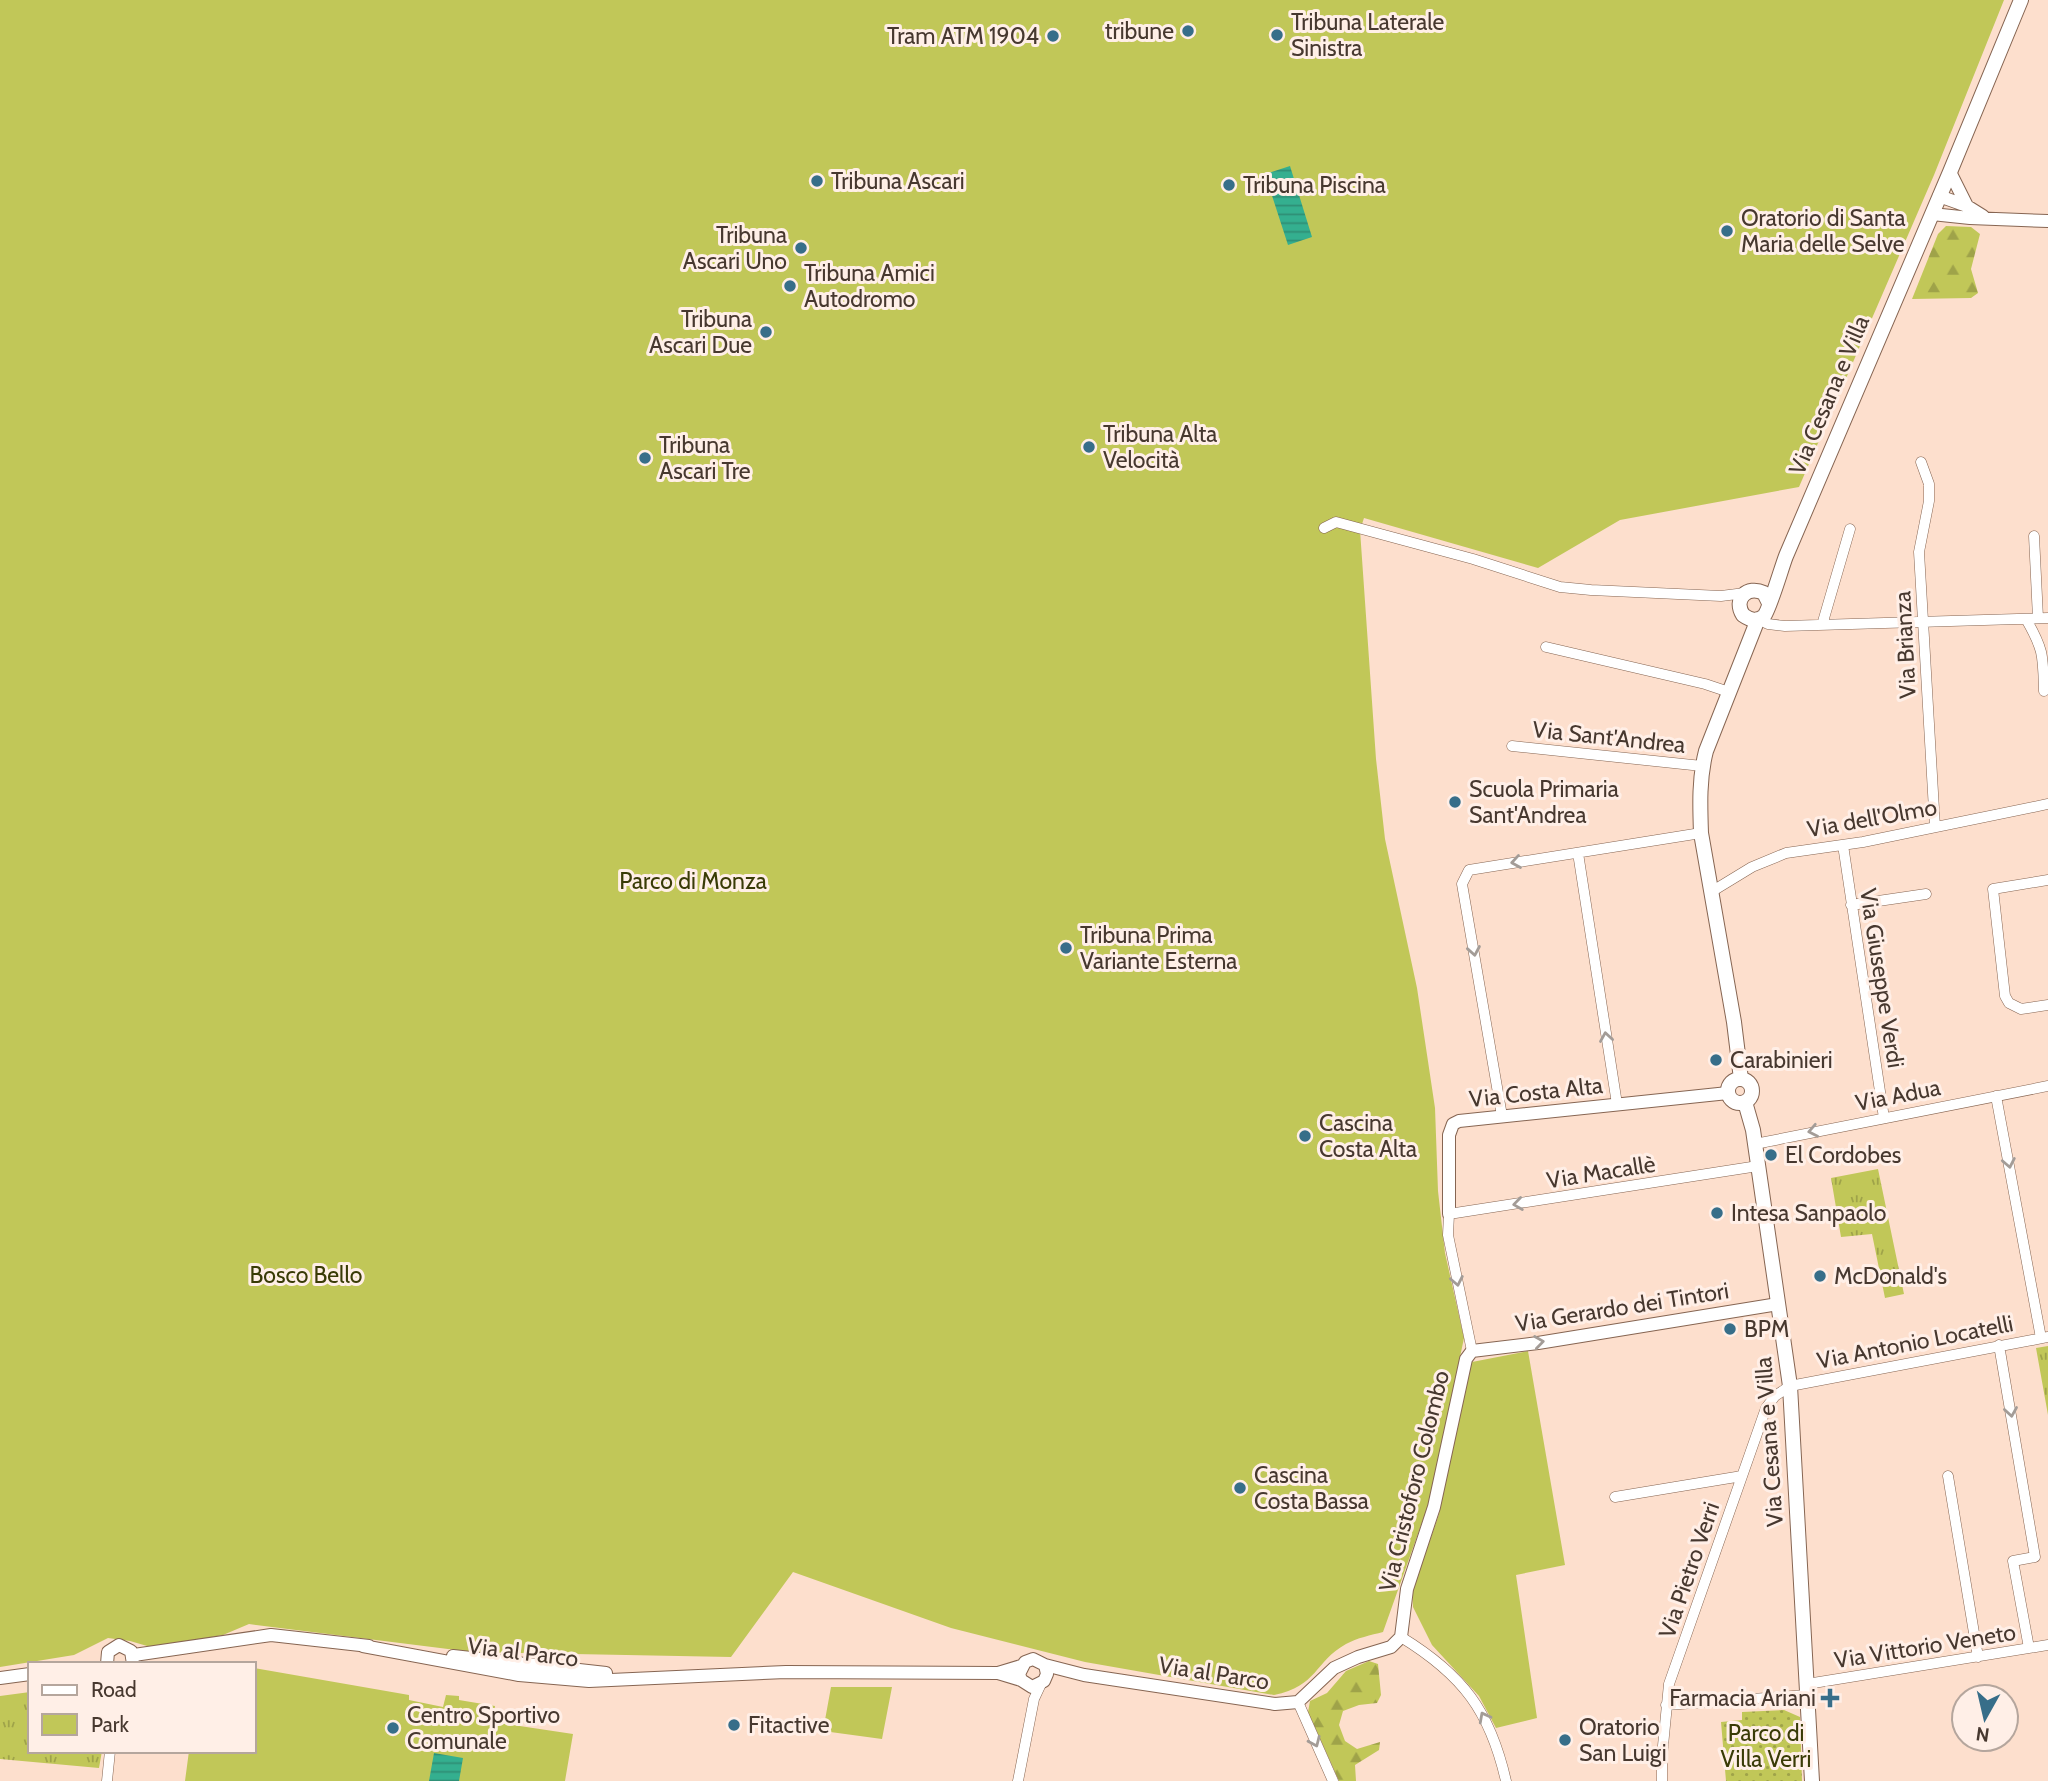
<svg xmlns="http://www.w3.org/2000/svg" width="2048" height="1781" font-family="Cabin,sans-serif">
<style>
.grass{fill:url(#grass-tufts)}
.forest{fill:url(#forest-firs)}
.park{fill:#c1c758}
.garden{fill:url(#garden-dots)}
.water{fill:url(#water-rules)}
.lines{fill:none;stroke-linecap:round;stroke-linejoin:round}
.minor-casing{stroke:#866552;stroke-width:11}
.tertiary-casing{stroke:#866552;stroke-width:14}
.secondary-casing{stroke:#866552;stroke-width:16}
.minor{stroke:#fff;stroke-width:10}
.tertiary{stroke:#fff;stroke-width:12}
.secondary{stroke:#fff;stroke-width:14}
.oneway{stroke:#a39c97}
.poi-dot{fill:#376e89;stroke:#ffefe7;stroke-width:2.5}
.labels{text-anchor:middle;stroke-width:6;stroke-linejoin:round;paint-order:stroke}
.poi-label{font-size:23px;fill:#47382f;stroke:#ffefe7;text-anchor:start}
.street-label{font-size:23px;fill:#47382f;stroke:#ffefe7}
.park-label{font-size:23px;fill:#393b06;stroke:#ffefe7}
</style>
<defs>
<pattern id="grass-tufts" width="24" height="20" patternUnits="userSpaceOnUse" patternTransform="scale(1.75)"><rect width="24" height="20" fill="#c1c758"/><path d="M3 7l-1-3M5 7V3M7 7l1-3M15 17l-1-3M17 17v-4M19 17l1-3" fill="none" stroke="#9fa349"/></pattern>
<pattern id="forest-firs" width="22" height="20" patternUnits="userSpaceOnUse" patternTransform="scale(1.75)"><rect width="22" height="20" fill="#c1c758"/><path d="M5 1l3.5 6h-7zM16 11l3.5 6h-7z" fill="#9fa349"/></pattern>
<pattern id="garden-dots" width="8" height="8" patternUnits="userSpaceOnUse" patternTransform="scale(1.75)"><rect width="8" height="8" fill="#c1c758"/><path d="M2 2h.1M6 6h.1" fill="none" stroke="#9fa349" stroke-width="1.8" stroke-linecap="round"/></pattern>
<pattern id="water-rules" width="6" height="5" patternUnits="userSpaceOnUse" patternTransform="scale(1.75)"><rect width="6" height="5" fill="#34af8f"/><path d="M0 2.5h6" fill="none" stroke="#2e8f75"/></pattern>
</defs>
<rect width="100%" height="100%" fill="#fddfcd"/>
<path class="grass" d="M1878,1169L1904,1294L1885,1298L1872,1234L1841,1237L1831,1178Z
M2048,1346V1415L2036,1348Z
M30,1692V1751H102L99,1768L0,1759V1696Z"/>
<path class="forest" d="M1946,226L1971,227L1980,234L1971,269L1978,293L1971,298L1912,299L1938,234Z
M1369,1661L1378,1664L1381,1695L1377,1703L1359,1705L1343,1711L1339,1725L1345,1741L1357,1749L1380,1742L1379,1750L1355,1765L1356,1781H1339L1308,1712L1310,1701L1327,1693L1346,1671Z"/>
<path class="park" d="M0,0H2004L1934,175L1799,487L1620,520L1538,568L1364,518L1360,530L1376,759L1385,839L1417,988L1435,1108L1438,1191L1445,1253L1464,1338L1430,1500L1383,1632C1371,1635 1357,1638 1346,1644C1314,1662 1318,1686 1274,1695L1085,1662L951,1628L793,1572L731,1657L472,1652L249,1624L223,1635L154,1648L130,1641L108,1638L74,1655L0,1667Z
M1528,1351L1565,1565L1516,1575L1537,1718L1496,1728L1479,1696L1432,1645L1413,1607L1412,1592L1439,1514L1468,1367L1472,1362Z
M254,1668L409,1695V1700L443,1707L446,1695L459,1696V1700L495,1706L493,1722L573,1734L565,1781H185L189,1751H254Z
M831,1687H892L882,1739L823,1731Z"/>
<path class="garden" d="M1784,1710L1800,1717L1802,1781H1726L1721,1722L1742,1720V1712Z"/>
<path class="water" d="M1290,166L1312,237L1288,245L1265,174Z
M434,1753L463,1758L459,1781H429Z"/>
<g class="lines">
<defs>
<path id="minor" d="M1921,462L1929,484V501L1919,552L1935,827
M1324,528L1336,522L1473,559L1560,587L1591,590L1721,596L1745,593
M2034,536L2038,618
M1758,619L1768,624L1785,626L2048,618
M2026,619C2044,650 2043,656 2044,691
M1822,625L1850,529
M1546,647L1705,684L1729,692
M1512,746L1702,766
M1843,845L1884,1118
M1578,853L1617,1104
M2048,880L1993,889L2005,996L2009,1003L2021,1009L2048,1005
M1711,892L1752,867L1786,853L1863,842L2048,804
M1851,905L1926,894
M1996,1096L2041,1338
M1502,1116L1462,884L1469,870L1701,833
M1755,1144L2048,1086
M1999,1345L2035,1557L2013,1561L2029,1648
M1472,1351L1448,1235L1449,1214L1758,1166
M1948,1476L1978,1657
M1615,1497L1742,1476
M1401,1637C1463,1675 1490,1711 1506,1781
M1807,1684L2048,1645
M1298,1702L1333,1781
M1666,1705L1808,1695
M107,1781L110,1751
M1018,1781L1034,1699L1041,1684
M1662,1781V1756L1669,1684L1766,1408L1775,1396L1790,1386L2048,1337"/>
<path id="tertiary" d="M1950,172L1967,206
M1939,196L1967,206L1983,216
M1932,214L1970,218L2048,221
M1449,1214V1135L1453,1124L1459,1121L1728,1093
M363,1646L519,1675L589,1681L786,1672L998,1673L1021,1666
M134,1655L271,1635L369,1646
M453,1656L606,1673
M107,1664L108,1652L119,1645L131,1651L133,1664
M1045,1665L1084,1675L1275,1704L1298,1702L1334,1668L1358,1657L1391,1647L1401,1637L1407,1589L1434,1507L1466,1359L1472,1351L1538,1343L1778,1304
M998,1673L1021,1680L1032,1687L1044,1681L1047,1674L1045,1665L1033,1659L1025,1662L1019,1674L1021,1680
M0,1678L30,1674"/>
<path id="secondary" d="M1769,603L1764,593C1747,585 1733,599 1743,615C1750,620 1757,622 1764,616C1769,611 1782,566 1786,556L1950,172L2021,0
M1728 1091a12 12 0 1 1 24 0a12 12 0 1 1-24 0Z
M1741,1079L1734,1022L1701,833C1700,805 1699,778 1706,751L1758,619
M1745,1102L1753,1130L1790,1386L1812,1781"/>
</defs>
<use href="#minor" class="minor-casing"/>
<use href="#tertiary" class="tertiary-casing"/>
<use href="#secondary" class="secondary-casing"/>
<use href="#minor" class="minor"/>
<use href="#tertiary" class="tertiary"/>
<use href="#secondary" class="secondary"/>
</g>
<defs><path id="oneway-chevron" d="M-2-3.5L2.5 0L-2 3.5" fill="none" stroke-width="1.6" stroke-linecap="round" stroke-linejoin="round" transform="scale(1.75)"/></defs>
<g class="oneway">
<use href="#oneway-chevron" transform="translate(1516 862) rotate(171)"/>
<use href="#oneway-chevron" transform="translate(1474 951) rotate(80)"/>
<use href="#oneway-chevron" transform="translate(1606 1037) rotate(-99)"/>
<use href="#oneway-chevron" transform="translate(1813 1131) rotate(169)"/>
<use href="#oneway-chevron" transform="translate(2009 1163) rotate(79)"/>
<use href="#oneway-chevron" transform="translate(1518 1204) rotate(172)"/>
<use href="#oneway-chevron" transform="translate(1457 1281) rotate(79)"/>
<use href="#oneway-chevron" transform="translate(1539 1342) rotate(-8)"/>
<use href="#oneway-chevron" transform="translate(2011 1412) rotate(81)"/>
<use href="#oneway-chevron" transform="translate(1484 1717) rotate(-118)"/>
<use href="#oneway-chevron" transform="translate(1315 1742) rotate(66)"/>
</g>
<g class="poi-dot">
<circle cx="1188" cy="31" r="7"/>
<circle cx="1277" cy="35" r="7"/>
<circle cx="1053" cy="36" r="7"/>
<circle cx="817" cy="181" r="7"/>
<circle cx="1229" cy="185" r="7"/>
<circle cx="1727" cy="231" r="7"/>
<circle cx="801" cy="248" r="7"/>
<circle cx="790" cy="286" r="7"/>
<circle cx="766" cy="332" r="7"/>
<circle cx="1089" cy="447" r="7"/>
<circle cx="645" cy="458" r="7"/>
<circle cx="1455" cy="802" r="7"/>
<circle cx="1066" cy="948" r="7"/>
<circle cx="1716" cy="1060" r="7"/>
<circle cx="1305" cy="1136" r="7"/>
<circle cx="1771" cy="1155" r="7"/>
<circle cx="1717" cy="1213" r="7"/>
<circle cx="1820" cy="1276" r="7"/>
<circle cx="1730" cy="1329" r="7"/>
<circle cx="1240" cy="1488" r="7"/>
<path d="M1826.5 1687.5h7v7h7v7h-7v7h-7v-7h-7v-7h7z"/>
<circle cx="734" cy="1725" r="7"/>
<circle cx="393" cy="1728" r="7"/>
<circle cx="1565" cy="1740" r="7"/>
</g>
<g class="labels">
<g class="poi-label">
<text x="1291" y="30">Tribuna Laterale<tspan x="1291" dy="26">Sinistra</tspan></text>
<text x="1174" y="39" text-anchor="end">tribune</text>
<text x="1039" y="44" text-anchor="end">Tram ATM 1904</text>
<text x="831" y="189">Tribuna Ascari</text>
<text x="1243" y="193">Tribuna Piscina</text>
<text x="1741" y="226">Oratorio di Santa<tspan x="1741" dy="26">Maria delle Selve</tspan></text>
<text x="787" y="243" text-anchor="end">Tribuna<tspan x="787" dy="26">Ascari Uno</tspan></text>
<text x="804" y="281">Tribuna Amici<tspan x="804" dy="26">Autodromo</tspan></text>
<text x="752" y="327" text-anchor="end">Tribuna<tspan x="752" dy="26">Ascari Due</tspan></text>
<text x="1103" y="442">Tribuna Alta<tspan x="1103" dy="26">Velocità</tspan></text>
<text x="659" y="453">Tribuna<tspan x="659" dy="26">Ascari Tre</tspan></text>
<text x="1469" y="797">Scuola Primaria<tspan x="1469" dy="26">Sant'Andrea</tspan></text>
<text x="1080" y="943">Tribuna Prima<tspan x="1080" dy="26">Variante Esterna</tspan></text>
<text x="1730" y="1068">Carabinieri</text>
<text x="1319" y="1131">Cascina<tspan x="1319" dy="26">Costa Alta</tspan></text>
<text x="1785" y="1163">El Cordobes</text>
<text x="1731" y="1221">Intesa Sanpaolo</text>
<text x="1834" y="1284">McDonald's</text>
<text x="1744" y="1337">BPM</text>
<text x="1254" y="1483">Cascina<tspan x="1254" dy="26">Costa Bassa</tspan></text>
<text x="1816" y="1706" text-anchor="end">Farmacia Ariani</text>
<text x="407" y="1723">Centro Sportivo<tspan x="407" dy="26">Comunale</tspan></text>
<text x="748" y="1733">Fitactive</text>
<text x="1579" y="1735">Oratorio<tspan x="1579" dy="26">San Luigi</tspan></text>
</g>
<g class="street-label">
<text transform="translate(1829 395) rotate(-67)" y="8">Via Cesana e Villa</text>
<text transform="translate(1905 645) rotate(-93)" y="8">Via Brianza</text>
<text transform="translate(1609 737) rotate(6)" y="8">Via Sant'Andrea</text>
<text transform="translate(1872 818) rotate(-10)" y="8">Via dell'Olmo</text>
<text transform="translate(1882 978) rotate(81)" y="8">Via Giuseppe Verdi</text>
<text transform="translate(1536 1092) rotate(-6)" y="8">Via Costa Alta</text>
<text transform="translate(1898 1095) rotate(-11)" y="8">Via Adua</text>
<text transform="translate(1601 1172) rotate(-9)" y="8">Via Macallè</text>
<text transform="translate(1622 1307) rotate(-9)" y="8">Via Gerardo dei Tintori</text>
<text transform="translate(1915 1342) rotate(-11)" y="8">Via Antonio Locatelli</text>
<text transform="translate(1769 1442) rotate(-94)" y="8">Via Cesana e Villa</text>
<text transform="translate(1414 1481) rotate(-76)" y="8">Via Cristoforo Colombo</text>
<text transform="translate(1689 1570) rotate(-71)" y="8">Via Pietro Verri</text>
<text transform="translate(1925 1646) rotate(-9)" y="8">Via Vittorio Veneto</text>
<text transform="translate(523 1652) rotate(7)" y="8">Via al Parco</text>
<text transform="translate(1214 1673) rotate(9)" y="8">Via al Parco</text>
</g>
<g class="park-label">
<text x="693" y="889">Parco di Monza</text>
<text x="306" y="1283">Bosco Bello</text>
<text x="1766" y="1741">Parco di<tspan x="1766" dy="26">Villa Verri</tspan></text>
</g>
</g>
<rect x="28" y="1662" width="228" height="91" fill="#ffefe7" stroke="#b5a69d" stroke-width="2"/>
<rect x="42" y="1685" width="35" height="10" fill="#ffffff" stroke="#b5a69d" stroke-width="2"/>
<text x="91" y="1697" font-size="21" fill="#47382f">Road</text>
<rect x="42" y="1714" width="35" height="21" fill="#c1c758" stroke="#b5a69d" stroke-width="2"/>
<text x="91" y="1732" font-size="21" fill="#47382f">Park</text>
<g transform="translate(1985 1718) rotate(188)"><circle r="33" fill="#ffefe7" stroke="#b5a69d" stroke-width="2"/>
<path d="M0-5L12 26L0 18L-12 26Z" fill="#376e89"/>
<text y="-10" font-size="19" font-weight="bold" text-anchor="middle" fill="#47382f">N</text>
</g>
</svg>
